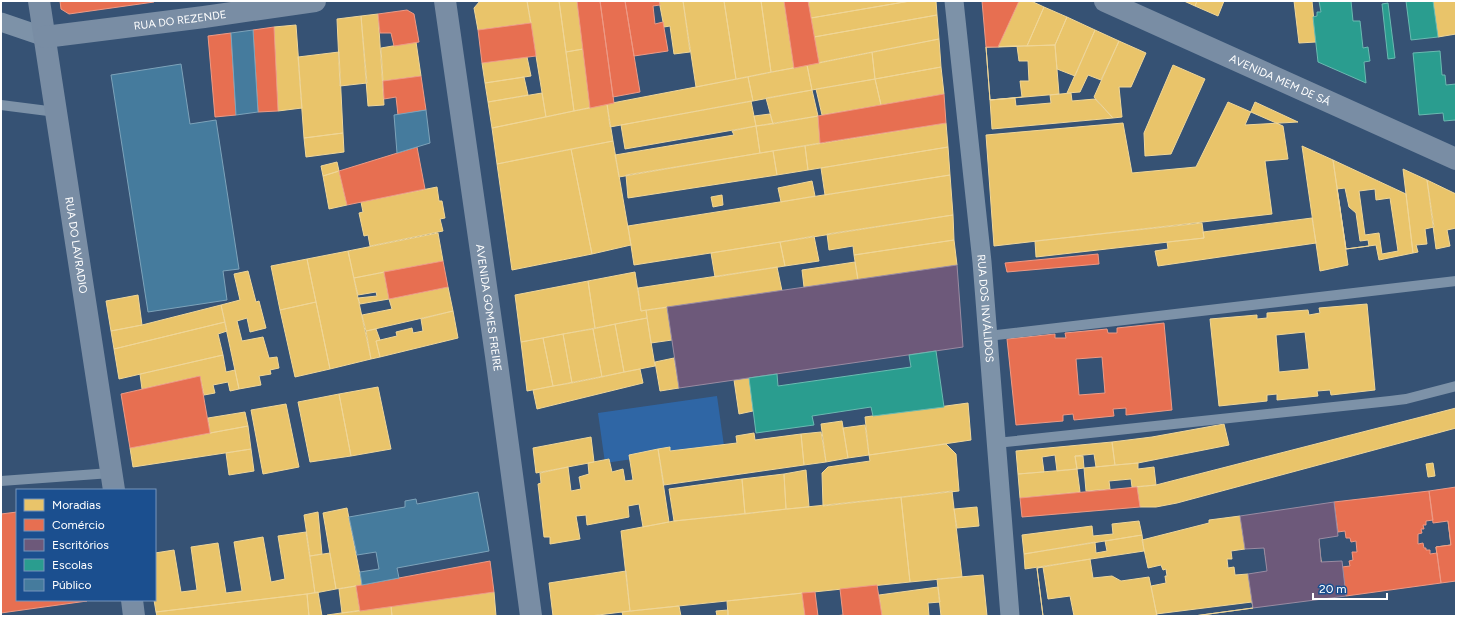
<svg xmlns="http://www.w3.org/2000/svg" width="1457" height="617" font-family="Figtree,sans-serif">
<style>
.green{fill:#2f66a5}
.homes{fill:#e9c46a;stroke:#f0d697;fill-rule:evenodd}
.shops{fill:#e76f51;stroke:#ee9a85;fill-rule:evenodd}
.offices{fill:#6d597a;stroke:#998ba2}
.schools{fill:#2a9d8f;stroke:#6abab1}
.public{fill:#457b9d;stroke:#7da3ba}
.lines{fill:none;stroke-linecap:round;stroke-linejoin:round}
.lane{stroke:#7d92a8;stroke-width:10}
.street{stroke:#7d92a8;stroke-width:19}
.secondary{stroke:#798da4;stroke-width:22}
.labels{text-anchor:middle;stroke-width:4;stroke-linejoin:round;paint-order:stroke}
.street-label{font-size:11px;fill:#fff;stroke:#1b4f8f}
</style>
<rect width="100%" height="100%" fill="#365274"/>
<path class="green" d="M717,396L724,446L605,463L598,413Z"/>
<path class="homes" d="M527,1L531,23L478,30L474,8L480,1Z
M527,1H559L574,111L546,117Z
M559,1H577L583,49L566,52Z
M659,1H683L690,52L674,54L670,26L664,27Z
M683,1H724L736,79L696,87Z
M724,1H761L771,72L736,79Z
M761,1H784L794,68L771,72Z
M815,1H910L811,18L808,2Z
M910,1H936L937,15L814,37L811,18Z
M1019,1H1031L1044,7L1027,46L998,47Z
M1184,1H1197L1195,6Z
M1197,1H1224L1218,16L1195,6Z
M1294,1H1312L1316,42L1299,43Z
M1433,1H1456V34L1438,37Z
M1044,7L1067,17L1055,45L1027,46Z
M378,14L384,105L368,106L361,16Z
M937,15L939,39L819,63L814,37Z
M361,16L367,83L340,86L337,19Z
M1067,17L1095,30L1075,76L1057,69L1055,45Z
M296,25L302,108L278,111L274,27Z
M1095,30L1119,41L1101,80L1088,75L1080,92L1067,93Z
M939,39L941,67L875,79L872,52Z
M1119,41L1146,53L1131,87H1119L1122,117L1113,118L1094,97Z
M416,42L421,76L383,81L381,48Z
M1055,45L1059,94L990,100L986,47Z
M1017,46L1019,61H1028L1029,81H1020L1022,97L990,100L986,47Z
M583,49L590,108L574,111L566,52Z
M339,52L343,133L304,138L298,57Z
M872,52L875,79L812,90L807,65Z
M527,57L531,76L485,83L482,63Z
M807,65L812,90L753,101L748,77Z
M1173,65L1205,79L1171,154L1145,156L1144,133Z
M941,67L944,94L881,105L875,79Z
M524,77L528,95L488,102L485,83Z
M748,77L753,101L610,127L607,104Z
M875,79L881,105L822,115L816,89Z
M812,90L818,116L773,124L766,98Z
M542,93L546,117L492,128L488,102Z
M1071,93L1072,101L1095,99L1113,118L992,129L990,100L1015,98L1016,106L1051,103L1050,95Z
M751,101L756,126L625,149L621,125Z
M1228,102L1283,126L1288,159L1265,161L1272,214L994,246L986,135L1123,123L1132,173L1196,167Z
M1255,102L1298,122L1245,125Z
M607,104L613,141L497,164L492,128Z
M770,114L773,124L756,126L754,116Z
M818,116L820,143L760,153L756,126Z
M946,123L948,147L808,170L805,146Z
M756,126L760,153L619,177L615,155L734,135L732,131Z
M343,133L344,152L306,157L304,138Z
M613,141L631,245L592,254L571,149Z
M805,146L808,170L777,175L773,151Z
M1302,146L1333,160L1348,265L1320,271Z
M948,147L950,175L825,195L821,168Z
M571,149L592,254L512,270L497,164Z
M773,151L777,175L628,198L626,175Z
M1333,160L1406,194L1413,253L1379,260L1376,245L1346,249Z
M337,162L339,171L323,176L321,166Z
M1403,169L1427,180L1434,227L1425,229L1427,244L1416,245L1418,252L1413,253Z
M339,171L347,205L329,209L323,176Z
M950,175L953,215L634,265L628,226Z
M1427,180L1456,194V228L1447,230L1450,246L1436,249Z
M812,181L815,196L781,202L778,188Z
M437,187L439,201H442L445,218L440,219L443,231L370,246L368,235L364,236L359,213L363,212L361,202Z
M1345,188L1349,207L1356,213L1360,241L1368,240L1369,246L1346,249L1337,189Z
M1375,189L1376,200L1390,198L1398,251L1382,254L1379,233L1365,235L1359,191Z
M722,195L723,205L713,207L711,197Z
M953,215L954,240L854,255L853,246L829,250L827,234Z
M1312,218L1316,243L1158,266L1155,251L1168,249L1167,242L1204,238L1203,232Z
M1202,223L1204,238L1036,257L1035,241Z
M438,233L443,261L354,278L348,251Z
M814,236L819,261L785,266L780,242Z
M954,240L957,265L858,280L854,255Z
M780,242L785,266L715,277L711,253Z
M348,251L371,359L330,369L307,259Z
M307,259L316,302L280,310L271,266Z
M855,262L858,280L804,287L802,270Z
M777,267L782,291L641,311L638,288Z
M248,271L256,302L259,301L266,328L250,332L247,318L237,321L242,341L263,337L269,358L277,357L279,368L270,370L271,374L259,376L261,385L239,389L221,305L240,300L234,274Z
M384,272L389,299L360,304L358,298L377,296L376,292L358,295L354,278Z
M635,272L641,311L646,310L647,318L595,328L588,281Z
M588,281L595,328L521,342L515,295Z
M448,287L453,311L366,331L362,315L392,309L389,299Z
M138,295L142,325L111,331L106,301Z
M316,302L330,369L295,377L280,310Z
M1367,304L1375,390L1331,395L1330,390L1317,391L1318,396L1277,400V394L1267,395V401L1219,406L1210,319L1257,315V319L1267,318V313L1308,310L1309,315L1320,313L1319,308ZM1305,332L1309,369L1279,372L1276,335Z
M221,305L225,322L114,349L111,331L142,325Z
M667,307L672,340L651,343L646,310Z
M453,311L458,338L380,357L376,341L397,336L396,332L412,328L413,333L423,331L421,319Z
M647,318L655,366L624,372L615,324Z
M225,322L227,331L218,334L223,355L119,379L114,349Z
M615,324L624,372L602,377L593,329Z
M376,329L380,340L376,341L380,357L371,359L366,331Z
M593,329L602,377L572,383L563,334Z
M563,334L572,383L553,386L543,338Z
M543,338L553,386L527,391L521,342Z
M223,355L226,372L235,370L239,389L230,391L228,382L213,385L215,393L204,395L200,376L142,389L140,374Z
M674,358L679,388L660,391L655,362Z
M640,369L643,383L537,409L533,390Z
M749,378L753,411L739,414L734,380Z
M378,387L391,449L351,456L339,394Z
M339,394L351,456L310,462L298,402Z
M968,403L971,440L869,455L865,417Z
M286,404L299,467L263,474L251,410Z
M1456,408V428L1177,503L1156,507H1140L1137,487L1156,485Z
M245,412L248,426L210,433L208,418Z
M842,421L848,458L826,462L821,424Z
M1224,424L1229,445L1138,463L1115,465L1112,442L1152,437Z
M865,425L869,455L848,458L843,428Z
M248,426L251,449L133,467L130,448Z
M821,432L826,462L804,465L801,434Z
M754,433L755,440L801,434L804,465L664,485L658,449L670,447V451L737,443L736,436Z
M591,437L594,462L536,473L533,448Z
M1112,442L1115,465L1096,467L1094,454L1075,456L1077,469L1057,471L1055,455L1042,457L1044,472L1018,474L1016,451Z
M946,444L956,454L959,491L823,506L822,473L828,467L870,461L869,455Z
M251,449L254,471L229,475L226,453Z
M658,449L669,522L643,527L639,504L628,506L629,517L587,525L586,515L576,516L580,539L550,544V537H544L538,484L541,483L540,473L568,467L571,491L581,489L579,477L589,474L588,463L609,459L612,472L623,469L625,481L633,480L629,455Z
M1075,456H1083L1084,468L1077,469Z
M1138,463V469L1154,467L1156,485L1132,487L1131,479L1109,481L1110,489L1086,491L1084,468Z
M1433,463L1435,476L1428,477L1426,464Z
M1077,469L1080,492L1020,498L1018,474Z
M806,470L809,507L786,509L784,474Z
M784,474L786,509L745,514L742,479Z
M742,479L745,514L674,521L669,489Z
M952,491L962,577L910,582L901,497Z
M901,497L910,582L630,611L621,531L674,521Z
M977,507L979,526L957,528L954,509Z
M347,508L362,585L336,589L323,513Z
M1408,509L1415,560L1401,561L1400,551H1396L1395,545L1382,547L1383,554H1377L1378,564L1366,566L1360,515L1374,513L1377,534L1394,532L1391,511Z
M318,512L322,554L310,556L304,515Z
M1240,516L1245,549L1231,551L1232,559H1227L1228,568L1234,567L1235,575L1248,574L1253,608L1194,616H1157L1151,586L1166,583L1165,576H1167L1166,569L1163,570L1161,565L1148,568L1142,540L1209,523V520Z
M1456,520V553L1437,556L1436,547L1451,545L1448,521Z
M1139,521L1142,535L1024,554L1022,535L1092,526L1093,536L1113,534L1112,524Z
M306,532L315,593L156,612L154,600H155V553L174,550L181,592L197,590L191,547L218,543L226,593L242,591L234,542L263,537L271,582L285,579L278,536Z
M1318,533L1322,570L1269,577L1263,540Z
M1142,535L1144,551L1025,569L1024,554L1095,542L1096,553L1107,551L1105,541Z
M1306,535L1312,561L1321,560L1322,570L1279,576L1273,538Z
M330,553L336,589L315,593L310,556Z
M1090,559L1093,578L1112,576L1121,581L1149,577L1157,616H1043L1037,568Z
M1043,567L1048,599L1070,596L1074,616H1043L1037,568Z
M626,571L630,611L590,616H553L549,583Z
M983,575L987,616H941L937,579Z
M356,586L360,611L342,613L339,589Z
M938,587L940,602L928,603L929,616H882L879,595Z
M318,592L322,616H309L307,594Z
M494,592L496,616H392L391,606Z
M802,593L805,616H728L727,601Z
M307,594L309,616H157L156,612Z
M1252,602L1253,608L1194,616H1157L1156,614Z
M391,606L392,616H327V615Z
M679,606L681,616H623L622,612Z
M728,610V616H717L716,611Z"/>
<path class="shops" d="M60,1H154V2L69,14L61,9Z
M577,1H600L614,103L590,108Z
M600,1H625L640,92L613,97Z
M625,1H659L660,5L653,6L655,24L663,22L668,51L634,56Z
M784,1H808L819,63L794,68Z
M982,1H1019L998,47H986Z
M407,10L414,14L419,42L394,46L391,33H380L378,14Z
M531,23L536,56L482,63L478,30Z
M274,27L278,111L258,112L253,30Z
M231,33L236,115L215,117L208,36Z
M421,76L426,110L398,115L396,97L384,99L383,81Z
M944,94L946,123L820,143L818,116Z
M417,147L425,189L347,205L339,171Z
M1098,254L1099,264L1007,272L1005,263Z
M443,261L448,287L389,299L384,272Z
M1164,323L1172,410L1126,415V408L1113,409L1114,416L1074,420L1073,414L1063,415V421L1016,425L1007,339L1055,334V338H1066L1065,333L1107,329L1108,333H1117V328ZM1102,357L1105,393L1079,395L1076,359Z
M200,376L210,433L130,448L121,394Z
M1137,487L1140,507L1022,517L1020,498Z
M1456,487V581L1441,583L1436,547L1451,545L1448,521L1433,523L1429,491Z
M1429,491L1433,520L1426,521V525H1423L1424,529H1421L1422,533L1418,534V544L1423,543L1424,548H1426V550H1430V554L1437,553L1441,583L1346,596L1342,567L1350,566L1349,561L1353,560L1352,552H1357L1356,541L1351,542L1350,538H1346L1345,531L1338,532L1334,502Z
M17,512V600L87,601L1,613V514Z
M490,561L494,592L360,611L356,586Z
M877,585L882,616H835L843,615L840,589Z
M815,592L818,616H805L802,593Z"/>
<path class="offices" d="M957,265L963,347L679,388L667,307Z
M1334,502L1338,536L1319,539L1321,560V562L1342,561L1346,596L1253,608L1248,574L1267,571L1264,548L1245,549L1240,516Z"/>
<path class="schools" d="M1319,1H1351L1353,21H1360L1363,48L1368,47L1370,61L1364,62L1366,83L1318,62L1313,17L1317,16V12H1321Z
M1406,1H1433L1438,37L1411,40Z
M1388,3L1395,58L1388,59L1382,4Z
M1440,51L1442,75H1445L1446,85L1456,84V122L1455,120L1444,121L1443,113L1419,115L1413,53Z
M936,351L944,407L873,416L871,407L812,416L814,425L756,433L749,378L777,374L778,386L911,367L909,355Z"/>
<path class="public" d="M253,30L258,112L236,115L231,33Z
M181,64L190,124L216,120L239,269L223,271L227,300L148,312L111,75Z
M426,110L430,143L397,153L394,115Z
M478,492L489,551L397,568L399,578L362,585L360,572L379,569L376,552L357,555L349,517L405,507V501L416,499L417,504Z"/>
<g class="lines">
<path class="lane" d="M1,105L56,112
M988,336L1456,281
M996,443L1390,401L1406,399L1456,386
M1,481L111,473"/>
<g class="street">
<path id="s1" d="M954,1L982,262L1010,616"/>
<path d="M1,22L45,37"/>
</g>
<g class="secondary">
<path id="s2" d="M39,1L114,490"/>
<path id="s3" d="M445,1L496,356L531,616"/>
<path id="s4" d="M1105,1L1456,159"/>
<path id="s5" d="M45,37L204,17L315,1"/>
<path d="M132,600L134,616"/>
</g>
</g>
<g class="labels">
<g class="street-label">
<text dy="4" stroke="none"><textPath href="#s5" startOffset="136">RUA DO REZENDE</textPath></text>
<text dy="4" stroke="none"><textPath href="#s4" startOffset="192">AVENIDA MEM DE SÁ</textPath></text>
<text dy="4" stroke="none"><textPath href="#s2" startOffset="247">RUA DO LAVRADIO</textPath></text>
<text dy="4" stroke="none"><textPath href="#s3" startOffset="310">AVENIDA GOMES FREIRE</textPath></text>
<text dy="4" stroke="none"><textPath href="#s1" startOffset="309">RUA DOS INVÁLIDOS</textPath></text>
</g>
</g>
<rect width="1457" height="617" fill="none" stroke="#ffffff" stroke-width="4"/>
<rect x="16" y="489" width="140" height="112" fill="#1b4f8f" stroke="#7695bc"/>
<rect x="24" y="499" width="20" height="12" fill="#e9c46a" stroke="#7695bc"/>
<text x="52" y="509" font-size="12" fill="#ffffff">Moradias</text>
<rect x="24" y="519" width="20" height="12" fill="#e76f51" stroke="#7695bc"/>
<text x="52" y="529" font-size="12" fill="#ffffff">Comércio</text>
<rect x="24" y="539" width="20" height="12" fill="#6d597a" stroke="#7695bc"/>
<text x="52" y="549" font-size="12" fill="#ffffff">Escritórios</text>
<rect x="24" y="559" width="20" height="12" fill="#2a9d8f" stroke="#7695bc"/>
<text x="52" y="569" font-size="12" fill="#ffffff">Escolas</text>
<rect x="24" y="579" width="20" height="12" fill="#457b9d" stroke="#7695bc"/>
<text x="52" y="589" font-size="12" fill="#ffffff">Público</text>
<path d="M1313 593v6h74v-6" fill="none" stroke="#ffffff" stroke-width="2"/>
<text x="1319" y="593" font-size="12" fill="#ffffff" stroke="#1b4f8f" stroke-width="3" paint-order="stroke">20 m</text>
</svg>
